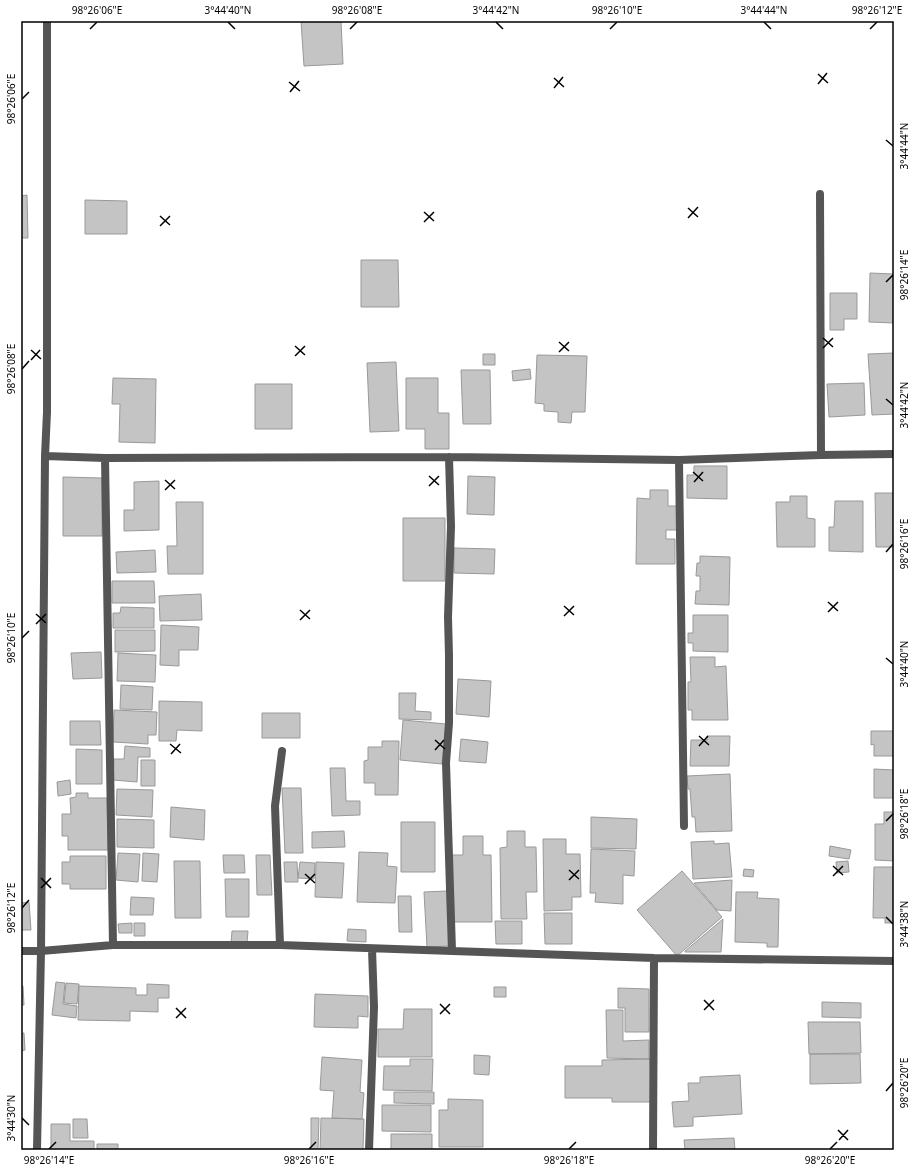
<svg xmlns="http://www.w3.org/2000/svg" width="915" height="1171" font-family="'Noto Sans',sans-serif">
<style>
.building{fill:#c4c4c4;stroke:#999}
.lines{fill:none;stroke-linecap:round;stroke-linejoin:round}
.street{stroke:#555;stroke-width:8}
.ticks{fill:none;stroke:#000;stroke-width:1.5}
.neatline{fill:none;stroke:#000;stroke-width:1.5}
.ticks-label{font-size:10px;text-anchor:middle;fill:#000}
</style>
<rect width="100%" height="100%" fill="#fff"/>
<path class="building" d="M301,21H341L343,64L304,66Z
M27,195L28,238H21V196Z
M85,200L127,201V234H85Z
M361,260H398L399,307H361Z
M870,273L894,274V323L869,322Z
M830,293H857V319H844V330H830Z
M894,353V414L872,415L868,354Z
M483,354H495V365H483Z
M537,355L587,356L585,412H572L571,423L558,422V412L544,411V404L535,403Z
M396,362L399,431L370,432L367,363Z
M530,369L531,379L513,381L512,371Z
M461,370H490L491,424H463Z
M113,378L156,379L155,443L119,442L120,404H112Z
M406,378H438V413H449V449H425V429H406Z
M864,383L865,415L829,417L827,384Z
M255,384H292V429H255Z
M694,466H727V499L687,498V475H694Z
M468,476L495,477L494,515L467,514Z
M63,477L102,478V536H63Z
M159,481V530L124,531V510H134V482Z
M650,490H668V506H678V530H666V539H675V564H636L637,498L650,499Z
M875,493H894V547H876Z
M790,496H807V518L815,519V547H777L776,502H790Z
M835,501H863V552L829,551V527H834Z
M176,502H203V574H168L167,546H177Z
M403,518H445V581H403Z
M454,548L495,549L494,574L454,573Z
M155,550L156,572L117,573L116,552Z
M700,556L730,557L729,605L695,604L696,591H700V576H696L697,563H700Z
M112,581H154L155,603H112Z
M201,594L202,620L160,621L159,596Z
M121,607L154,608V628H113V613H120Z
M693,615H728V652L693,651V643H688V633H693Z
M161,625L199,627L198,650H179V666L160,665Z
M115,630H155V651L115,652Z
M101,652L102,678L73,679L71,653Z
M118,653L156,655L155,682L117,681Z
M690,657H715V667L726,666L728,720H692V710H688V682H691Z
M458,679L491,681L489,717L456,714Z
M121,685L153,687L152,710L120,709Z
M399,693H416L415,711L431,712V720L399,719Z
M159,701L202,702V731L177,730L176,741H159Z
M114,710L157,712L156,735H148V744L113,742Z
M262,713H300V738H262Z
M403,720L446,724L442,764L400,760Z
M70,721H100L101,745H70Z
M871,731H894V756H874V744L871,745Z
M707,736H730L729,766H690L691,740H707Z
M461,739L488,742L486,763L459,761Z
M382,741H399L398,795H375V783H364V761L368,760V747H382Z
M125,746L150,748V757H138L137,782L113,780L114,759H124Z
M76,749L102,750V784H76Z
M141,760H155V786H141Z
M330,768H345L346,801H360V815L332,816Z
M874,769L894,770V798H874Z
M730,774L732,831L696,832L695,817H692L690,789H688L687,776Z
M70,780L71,794L58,796L57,782Z
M282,788H301L303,853H285Z
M117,789L153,790L152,817L116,815Z
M76,793H88V798H107L108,850H68V836H62V814H71L70,798L76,797Z
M171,807L205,810L204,840L170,837Z
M884,812H894V861L875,860V824H884Z
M591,817L637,819L636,849L591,848Z
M117,819L154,820V848L117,847Z
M401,822H435V872H401Z
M344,831L345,847L312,848V832Z
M507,831H525V847H536L537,892H526L527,919H501L500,848L507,847Z
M463,836H483V855H491L492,922H451V855H463Z
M543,839H566V854H580L581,897H572V910L544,911Z
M714,841V844L729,843L732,877L693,879L691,842Z
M830,846L851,850L849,859L829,856Z
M591,849L635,851L634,876L623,875V904L595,902L596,893H590Z
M359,852L388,853L387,866L397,867L395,903L357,902Z
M118,853L140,854L138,882L116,880Z
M143,853L159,854L157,882L142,881Z
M223,855H244L245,873H224Z
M256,855H270L272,895H257Z
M70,856H106V889H70V884H62V862H70Z
M174,861H200L201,918H175Z
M848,861L849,872L837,873L836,862Z
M284,862H297L298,882H285Z
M300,862L315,863L314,879L298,878Z
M316,862L344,863L342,898L315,897Z
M874,867H894V923H885V918H873Z
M744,869L754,870L753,877L743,876Z
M682,871L722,917L677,956L637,910Z
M225,879H249V917H226Z
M732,880L731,911L717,910L694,883Z
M447,891L449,946L427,947L424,892Z
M736,892H758L757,898L779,899L778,947H767V943L735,942Z
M398,896H411L412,932H399Z
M131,897L154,898L153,915H130Z
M29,902L31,930H21V903Z
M544,913H572V944H545Z
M723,919L721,952H685V951Z
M495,921H522V944H496Z
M132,923V933H119L118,924Z
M134,923H145V936H134Z
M348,929L366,930V942L347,941Z
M232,931H248L247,943H231Z
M56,982L65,983L63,1004L77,1006L76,1018L52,1015Z
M66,983L79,984L77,1004L64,1003Z
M147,984L169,985V998H158V1012L130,1011V1021L78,1020L79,986L136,988V995H147Z
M21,986H23L24,1005H21Z
M494,987H506V997H494Z
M618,988L649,989V1032H625V1008H618Z
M315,994L368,996V1017L358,1016V1028L314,1027Z
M822,1002L861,1003V1018L822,1017Z
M404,1009H432V1057H378V1029H403Z
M606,1010H623V1041L649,1040V1059L607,1058Z
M808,1022H860L861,1053L809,1054Z
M21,1033H24L25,1050L21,1051Z
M810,1054H860L861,1083L810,1084Z
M474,1055L490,1056L489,1075L474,1074Z
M322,1057L362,1060L360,1092L364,1093L362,1119L332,1118L334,1091L320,1090Z
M410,1059H433L432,1091L383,1090L384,1066H410Z
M650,1059L652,1102H612V1098H565V1066H602V1060Z
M740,1075L742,1114L693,1117V1126L674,1127L672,1102L689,1101L688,1083H700V1077Z
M394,1092H434V1104L394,1103Z
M448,1099L483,1100V1147H439V1110H448Z
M382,1105H431V1132L382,1131Z
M311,1118H319L318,1150H311Z
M321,1118L364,1119L363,1150H320Z
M73,1119H87L88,1138H73Z
M51,1124H70V1141H94V1150H51Z
M391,1134H432V1150H391Z
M734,1138L735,1150H685L684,1140Z
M97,1144H118V1150H97Z"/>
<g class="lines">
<path class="street" d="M820,194L821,455
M45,456L105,458L449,457L679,460L821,455L894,454
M449,457L451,526L448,617L449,656V723L446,763L452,951
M105,458L113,945
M679,460L684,826
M280,945L275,806L282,751
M21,951H41L113,945H280L654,958L894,961
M37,1150L41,951L45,456L47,412V21
M369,1150L374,1007L372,949
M653,1150L654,958"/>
</g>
<path class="ticks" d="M228,22L235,29M496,22L503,29M764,22L771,29M90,29L97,22M350,29L357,22M610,29L617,22M870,29L877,22M818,74L828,83M554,78L564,87M289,82L300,91M818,84L827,73M554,88L563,77M290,92L299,81M22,99L29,92M886,140L893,146M688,208L698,217M424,212L434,221M160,216L170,225M688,218L698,207M424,222L434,212M160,226L170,216M886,282L893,275M823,338L833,347M559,342L569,351M295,346L305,355M823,348L833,338M31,350L41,359M559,352L569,342M295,356L305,346M31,360L40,350M22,369L29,361M886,399L893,405M693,472L703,481M429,476L439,485M165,480L175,489M694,482L703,472M429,486L439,476M165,490L175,480M886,552L893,544M828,602L838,611M564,606L574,615M300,610L310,619M828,612L838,602M36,614L46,623M564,616L574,606M300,620L310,610M36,624L46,614M22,638L29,631M886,658L893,664M699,736L709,745M435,740L445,749M170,744L181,753M699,746L708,736M435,750L444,740M171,754L180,744M886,821L893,814M833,866L843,875M569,870L579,879M305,874L315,883M833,876L843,866M41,878L51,888M569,880L579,870M305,884L315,874M41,888L51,878M22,908L29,900M886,917L893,924M704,1000L714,1010M440,1004L450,1014M176,1008L186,1018M704,1010L714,1000M440,1014L450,1004M176,1018L186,1008M886,1091L893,1083M22,1118L29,1125M838,1130L848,1140M839,1140L848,1130M49,1149L56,1142M309,1149L316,1142M569,1149L576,1142M830,1149L837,1142"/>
<rect width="915" height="1171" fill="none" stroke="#ffffff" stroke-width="44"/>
<rect x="22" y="22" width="871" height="1127" class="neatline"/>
<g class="ticks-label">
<text x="97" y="14">98°26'06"E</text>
<text x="228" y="14">3°44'40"N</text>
<text x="357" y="14">98°26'08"E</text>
<text x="496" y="14">3°44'42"N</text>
<text x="617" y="14">98°26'10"E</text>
<text x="764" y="14">3°44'44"N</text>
<text x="877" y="14">98°26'12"E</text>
<text transform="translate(11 99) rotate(-90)" y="4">98°26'06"E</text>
<text transform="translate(904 146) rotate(-90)" y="4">3°44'44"N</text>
<text transform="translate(904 275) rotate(-90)" y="4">98°26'14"E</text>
<text transform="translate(11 369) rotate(-90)" y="4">98°26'08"E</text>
<text transform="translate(904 405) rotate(-90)" y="4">3°44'42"N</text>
<text transform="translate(904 544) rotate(-90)" y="4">98°26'16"E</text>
<text transform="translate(11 638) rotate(-90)" y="4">98°26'10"E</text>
<text transform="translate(904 664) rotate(-90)" y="4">3°44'40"N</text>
<text transform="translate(904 814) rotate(-90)" y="4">98°26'18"E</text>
<text transform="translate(11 908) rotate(-90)" y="4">98°26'12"E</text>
<text transform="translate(904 924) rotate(-90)" y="4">3°44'38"N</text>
<text transform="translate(904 1083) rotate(-90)" y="4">98°26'20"E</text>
<text transform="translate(11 1118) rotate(-90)" y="4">3°44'30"N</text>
<text x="49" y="1164">98°26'14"E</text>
<text x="309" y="1164">98°26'16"E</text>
<text x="569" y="1164">98°26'18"E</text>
<text x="830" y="1164">98°26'20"E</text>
</g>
</svg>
